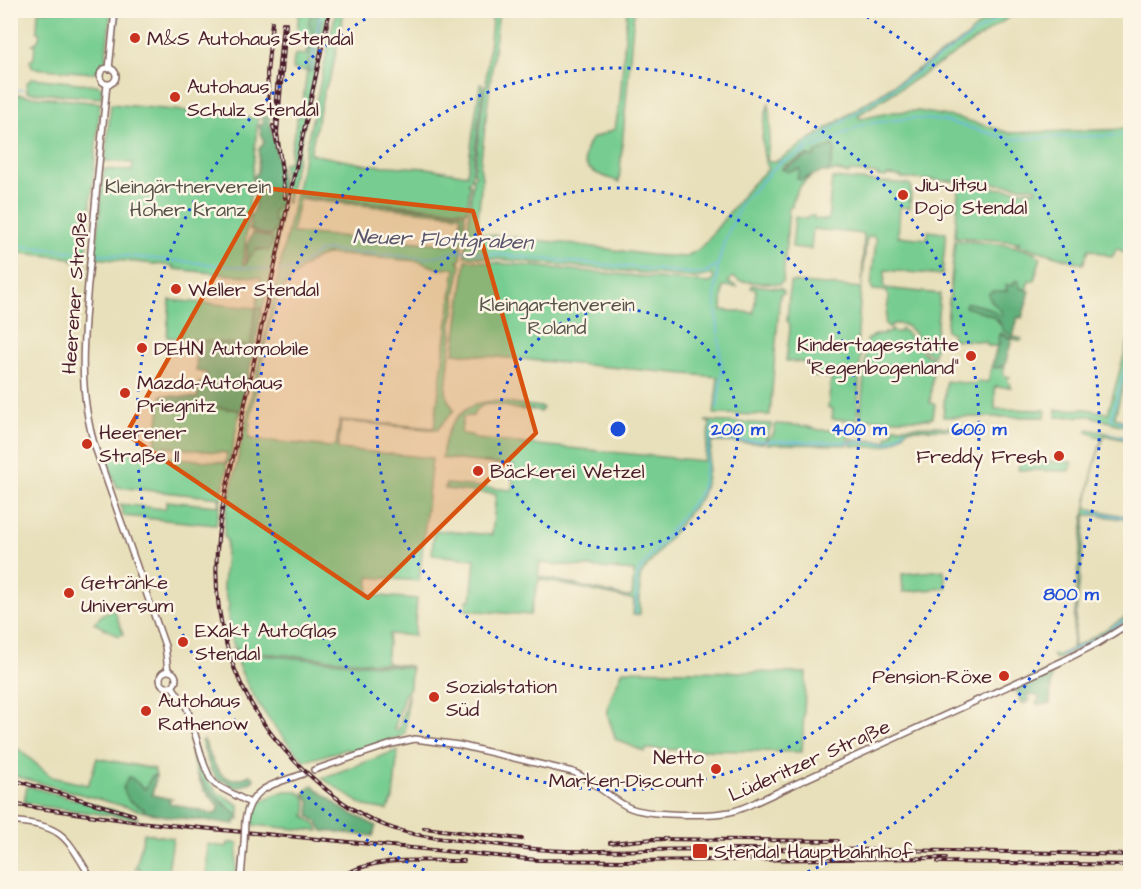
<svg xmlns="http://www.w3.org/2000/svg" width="1141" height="889" font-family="'Architects Daughter',sans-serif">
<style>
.green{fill:#77cd91;stroke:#60765e;stroke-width:1.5;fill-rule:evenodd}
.forest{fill:#61b07b;stroke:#566853;stroke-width:1.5}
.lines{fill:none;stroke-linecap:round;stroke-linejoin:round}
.stream{stroke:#6eb5e6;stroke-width:1.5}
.major-casing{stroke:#81635d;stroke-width:8}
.major{stroke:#fff;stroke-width:5}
.rail-casing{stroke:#4a1f2b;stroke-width:4}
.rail{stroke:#fcf5e5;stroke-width:1.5;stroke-dasharray:4.5;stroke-linecap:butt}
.major-bridge-casing{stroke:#81635d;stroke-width:8;stroke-linecap:butt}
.major-bridge{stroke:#fff;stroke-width:5}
.marked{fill:#d8530f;fill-opacity:0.2;stroke:#d8530f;stroke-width:4.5;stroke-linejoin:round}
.ring{fill:none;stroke:#1d4ed8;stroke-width:3;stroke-dasharray:3 6}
.poi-dot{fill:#c8321e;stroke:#fcf5e5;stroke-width:2}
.labels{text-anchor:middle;stroke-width:5;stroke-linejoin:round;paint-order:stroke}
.poi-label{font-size:20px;fill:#4a1f2b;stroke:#fcf5e5;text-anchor:start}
.park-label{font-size:20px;fill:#58534a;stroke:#fcf5e5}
.street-label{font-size:20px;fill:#4a1f2b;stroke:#fcf5e5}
.water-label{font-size:21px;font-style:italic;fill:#57546c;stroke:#fcf5e5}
.centre{fill:#1d4ed8;stroke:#fcf5e5;stroke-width:3}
.ring-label{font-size:18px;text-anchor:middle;font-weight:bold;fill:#1d4ed8;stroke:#fcf5e5;stroke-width:5;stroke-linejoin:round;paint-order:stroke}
</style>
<rect width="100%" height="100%" fill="#fcf5e5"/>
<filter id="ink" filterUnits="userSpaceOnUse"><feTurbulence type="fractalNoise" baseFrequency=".0167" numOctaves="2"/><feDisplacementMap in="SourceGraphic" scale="12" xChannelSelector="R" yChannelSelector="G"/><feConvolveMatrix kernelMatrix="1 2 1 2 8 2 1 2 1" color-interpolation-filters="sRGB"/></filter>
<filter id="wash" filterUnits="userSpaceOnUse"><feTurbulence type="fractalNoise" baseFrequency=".008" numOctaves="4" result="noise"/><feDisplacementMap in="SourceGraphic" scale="24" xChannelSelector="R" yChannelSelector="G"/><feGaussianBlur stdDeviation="1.35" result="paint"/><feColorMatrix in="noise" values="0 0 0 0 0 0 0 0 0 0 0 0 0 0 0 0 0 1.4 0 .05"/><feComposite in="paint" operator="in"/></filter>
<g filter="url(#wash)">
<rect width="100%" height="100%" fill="#e8e0bb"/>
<path class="green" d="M109,11L111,12L105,63L100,69L92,73L33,68L30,61L34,58L35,44H33L38,41L40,34L37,31L38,11Z
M299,11H329L287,204L283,163L289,162L297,117L301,116L307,71L293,69L294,57L296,54L306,55L307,40L305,37L297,36Z
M336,11H344L332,72L324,91L310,154L368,165L427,168L467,175L480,84H482L483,88L471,179L468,183L470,185L467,211L298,196L465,213L464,242L455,245L462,246L461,259L458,261L461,265L455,295V309L452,318L451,329L452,335L446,389L447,398L454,410L437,430L341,421L338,449L432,458L419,581L369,577L368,595L417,599L414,636L389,634L386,663L411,666L238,651C228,641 227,616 229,603L227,601L223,586L227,541L224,536L225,517ZM299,199L459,215L461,216C460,228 462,244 448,244L292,233ZM327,254L418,261L439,269L455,268L434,428L340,420L336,445L331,447L249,439C248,421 254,401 258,383C264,356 268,317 281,293C290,277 310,259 327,254Z
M493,11H499L480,167L482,178L477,228L481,234L572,244L650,255L685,257L698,250L706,242L751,185L768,169C759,146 762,125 769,102L770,129L767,161H777L949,49L967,37L982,22L991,20L1005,11H1018L947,59L858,115L860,119L893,112L918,111L959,118L1010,133L1130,129V256L1117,248L1112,257L1089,249L1083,264L1016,244L1020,242L955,237L958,191L962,186L1035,191L1036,188C992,181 946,182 901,178V176L887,175L886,177L877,176V174L870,173L867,175V173L850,171L849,174L834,170L833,172H829L835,149L815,153V157L812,158L807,155L783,166L782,169L790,171L796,168L801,169V172L798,176L804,179L812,176C801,183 793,193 792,207H789L783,281L780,284L739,281L733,277L728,282L738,287L723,286L722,310L754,313L756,289L751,288L752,285L780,288L784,291V293L780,294L770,415L714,414L718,377L454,353L466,260L710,283L714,279L712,275L695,278L465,256L473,178L476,176L474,172L485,85L487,84L486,79Z
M627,11H634L619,182C596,173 573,170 591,139L615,129L620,101Z
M32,78L97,85L102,88L101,98L27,92V83Z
M10,94L100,103L86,257L77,258V261L85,262L84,269V262L72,261L71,258L11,252Z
M111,104L258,118L243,264H246L252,253L273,243L272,235L275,231L273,212L282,202L276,252L262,312L261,309H256L250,346L167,337L170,300L256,308L261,278L174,269V266L96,258L94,278L91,276L94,244L97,243L104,169L132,171L133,163L105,161Z
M832,178L909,184L911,186L910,208L900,207L898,236L927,239L928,231L946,233L942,275L885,270L884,288L940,294L934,355H931L920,346L915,338L917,337C910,327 903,321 891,325L890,328L885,324L889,296L886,291L873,290L871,286L876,240L874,237L870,236L866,240L862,287L864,234L813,229L811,249L792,247L795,217L807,219L808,216H814V219L828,220Z
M955,240L1009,245L1035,252V255L1041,257L1034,281L1029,280L1026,290L1020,288L1015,281L1013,285L1003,292L1001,311L1003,314L1000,316L988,308L969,303H966L965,307C974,310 985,311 993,317C1005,326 1002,334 1022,339L1021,341L1009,338L1001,333L1000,343L997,346H988L986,342L950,339L953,333L946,331Z
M790,282L861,288L857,346L854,347L860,349L861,352L857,420L832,419L833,409L828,408L831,378L809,376L810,363L786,361L790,328L789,322L787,321Z
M901,329C915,337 918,354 934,359L930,403L935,404L933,417L929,419H869L860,421L867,340L875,335L891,332L892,330L894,332H900Z
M1130,334V360L1115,416V418L1130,423V428L1090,416L1056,417V410L1086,409L1108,413Z
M1005,365L1003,375L1010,377L1007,379L1011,387H995V409L1046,410L1045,417H943L946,381L974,384L978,381L988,382L992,366L1000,368Z
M161,401L240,410L230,462L226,464V468L227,469L216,525L124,516L120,504L165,509L167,501L217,506L219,504L220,498L117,487L103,450L226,463L227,453L155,446Z
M493,401L541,407L543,408L540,412L537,410C530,409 523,410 517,409C502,406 480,397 473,416L463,417L461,432L463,434L471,435L476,439L704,461L710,423L705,421L772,424L764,443L712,442L706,482L701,497L643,572L640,577V614L633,615L634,600L539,579L530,615L466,610L467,600H471L475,559L432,555L434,530L492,535L496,494L445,489L446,484L512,490L514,466L442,458C445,426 459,404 493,401ZM540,563L634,571L632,596L627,597L538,576Z
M776,424L805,426L820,430H836L843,427H849L848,445L767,444V439L773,435Z
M940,426L942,427H965L969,430L967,427L974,426L973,430L908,429C888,452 878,447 851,446V436L852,440L887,441V437L893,433V427Z
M1088,429L1130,438V441L1104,435L1093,470L1086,508L1130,517V520L1095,515H1086L1073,647L1092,638L1130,614V619L1094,641L1056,660L1052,655H1059L1072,649C1078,578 1080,506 1102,438L1086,432Z
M1020,461L1072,462L1069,471L1018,470Z
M944,570L946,588L903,592L902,574Z
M114,609L123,634L119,636L94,623L103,614Z
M232,648L239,653L411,668L410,688L404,695L394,730L397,731L399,729L408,693L405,733L402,736L354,752L346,749L305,761C273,729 246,692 232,648Z
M623,670L806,673L802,752L646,749L645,752L615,739C614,731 610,724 608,716C606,703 618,682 623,670Z
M10,742L52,777L87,785L89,783L97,758L154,769L156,776H152L145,789V812L11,775Z
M194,745L207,779L217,792L239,805V817C225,803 209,793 199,775H197L190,750Z
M398,750L393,799L387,810L364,806L322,778Z
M27,786L138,817V819L40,806V805L24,802Z
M285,791C303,789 310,799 305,816L317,826L319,831L252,825C250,804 267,797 285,791Z
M144,833L173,838L167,878H138L140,868H135L137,864Z
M228,843H238L235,878H207V844L227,847Z"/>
<path class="forest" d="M311,14L318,15L321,20L312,70L310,72L307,70L312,31L308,24Z
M265,116H269L282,182V202L273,212L274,221L277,223L275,231L270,236L250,230V215L253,213C257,201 253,189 254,176L258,172L259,149L264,143L259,125L264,124L262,117Z
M833,145L835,149L829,172H821L800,180L797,178L800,169C794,168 789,174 783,170L782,169L808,156L815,157V153Z
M253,233L272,238L273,243L268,251L257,249L246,262L247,244Z
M1016,280L1019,281L1020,288L1030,291L1022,318L1018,317L1013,337L1003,330L999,321L990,315L965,307L966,303H969L988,308L1000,316L1003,315C999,305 991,305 988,294L992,291H1007L1006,285H1013Z
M256,308H260L262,312L240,416L239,410L161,401L162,395L197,398L199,383H205L206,373L196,371L197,340L250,346Z
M999,334L1012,339L1005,365L996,368L992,366L997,346L1000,343L998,340Z
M1052,668L1050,704L1038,705L1036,703L1039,699L1038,696L1027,695L1030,700L1025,703H1021L1016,690L1012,691L1010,688Z
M204,740C212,761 220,790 250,775L254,778L253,781L238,788L230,785L226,781H219L211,771L201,741Z
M197,775H199C208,794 225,803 239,817V820H235V824L171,817L145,812L144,809L129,801L123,788L128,778L130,777L145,789L152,776H156L152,795L172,799L169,800V803L214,814L219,810V806L204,790Z
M312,785L344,810L376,826L373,836L323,831L318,823L309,816L310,803L304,793Z"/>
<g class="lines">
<path class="stream" d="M116,35L119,12
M311,69L321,10
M10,89L22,90
M802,151L808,145L1010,10
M10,245L88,253
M93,253L271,270
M278,271L296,269L318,252L326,250L426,258L460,251L703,274L717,265
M717,409L722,373L715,296L718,265L723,245L741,203L779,163L865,124L913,118L945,121L1011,139L1130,135
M1113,420L1111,418L1113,411L1130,351
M1118,421L1130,425
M1109,433L1130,439
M711,440L887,443L899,436L905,429
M1090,512L1130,518
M636,614L637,577L639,571L701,492L713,425
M1059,656L1095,639L1130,617"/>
</g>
</g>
<g filter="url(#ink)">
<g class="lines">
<defs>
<path id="major" d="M100 76a8 8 0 1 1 16 0a8 8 0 1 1-16 0Z
M109,69L115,10
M107,84C101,143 95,203 90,263C84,327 76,388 96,450L165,646L168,671
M160 679a8 8 0 1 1 16 0a8 8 0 1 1-16 0Z
M172,686L187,708L204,764L210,778L216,785L250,803
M314,770L392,744L415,739L459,745L573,772C593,780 608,797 628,807C647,816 709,816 730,812C739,810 748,806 756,802L1063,661L1098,643L1130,623
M10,821C64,826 65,835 91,878
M245,821C250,786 275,784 303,774
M241,878L244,843"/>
</defs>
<use href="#major" class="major-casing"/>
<use href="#major" class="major"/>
<defs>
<path id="rail" d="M330,10L224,500C202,604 227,698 306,772C330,794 355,814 386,826C415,837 445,839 476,842C506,846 537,850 567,851C615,852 663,849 711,849C851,849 991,851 1130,855
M283,23L275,109L277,133L286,23
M269,104L267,74L272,22
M273,126L280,156L277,133
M280,156L285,198
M10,779L134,815
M10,804L138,822L538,860L621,861L946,858
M424,828L522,839
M610,843L653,839L838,841
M938,862L1130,865
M338,878C375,855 423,861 464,861"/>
</defs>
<use href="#rail" class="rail-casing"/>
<use href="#rail" class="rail"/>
<defs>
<path id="major-bridge" d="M244,843L245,821"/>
</defs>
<use href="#major-bridge" class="major-bridge-casing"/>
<use href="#major-bridge" class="major-bridge"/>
</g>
</g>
<path class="marked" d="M264,188L473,211L536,433L368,598L126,434Z"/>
<g class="ring">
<circle cx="618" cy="429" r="120"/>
<circle cx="618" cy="429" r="241"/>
<circle cx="618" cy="429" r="361"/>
<path d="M441 877A482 482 0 0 1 377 12M859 12A482 482 0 0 1 795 877"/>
</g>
<g class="poi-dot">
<circle cx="135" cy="38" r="6"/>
<circle cx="175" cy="97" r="6"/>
<circle cx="903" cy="195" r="6"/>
<circle cx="176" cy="289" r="6"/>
<circle cx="142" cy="348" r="6"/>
<circle cx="971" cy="356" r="6"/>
<circle cx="125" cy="393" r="6"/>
<circle cx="87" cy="444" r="6"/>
<circle cx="1059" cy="456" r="6"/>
<circle cx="478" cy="471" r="6"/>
<circle cx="69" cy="593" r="6"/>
<circle cx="183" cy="642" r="6"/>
<circle cx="1004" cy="676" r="6"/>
<circle cx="434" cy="697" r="6"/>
<circle cx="146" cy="711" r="6"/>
<circle cx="716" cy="769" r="6"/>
<rect x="692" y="843" width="16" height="16" rx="3"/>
</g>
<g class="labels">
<g class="poi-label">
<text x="147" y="45">M&amp;S Autohaus Stendal</text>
<text x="187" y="93">Autohaus<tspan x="187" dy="23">Schulz Stendal</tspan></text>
<text x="915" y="191">Jiu-Jitsu<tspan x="915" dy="23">Dojo Stendal</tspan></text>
<text x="188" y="296">Weller Stendal</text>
<text x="959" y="351" text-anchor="end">Kindertagesstätte<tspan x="959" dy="23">"Regenbogenland"</tspan></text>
<text x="154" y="355">DEHN Automobile</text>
<text x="137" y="389">Mazda-Autohaus<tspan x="137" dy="23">Priegnitz</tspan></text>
<text x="99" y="439">Heerener<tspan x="99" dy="23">Straße 11</tspan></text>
<text x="1047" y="463" text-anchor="end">Freddy Fresh</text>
<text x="490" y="478">Bäckerei Wetzel</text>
<text x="81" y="589">Getränke<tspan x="81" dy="23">Universum</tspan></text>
<text x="195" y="637">EXakt AutoGlas<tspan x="195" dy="23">Stendal</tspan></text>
<text x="992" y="683" text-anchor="end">Pension-Röxe</text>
<text x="446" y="693">Sozialstation<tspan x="446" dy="23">Süd</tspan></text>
<text x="158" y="707">Autohaus<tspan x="158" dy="23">Rathenow</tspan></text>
<text x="704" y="764" text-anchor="end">Netto<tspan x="704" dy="23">Marken-Discount</tspan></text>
<text x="714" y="858">Stendal Hauptbahnhof</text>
</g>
<g class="park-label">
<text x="188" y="193">Kleingärtnerverein<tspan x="188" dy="23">Hoher Kranz</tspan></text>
<text x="557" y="311">Kleingartenverein<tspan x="557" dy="23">Roland</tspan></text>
</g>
<g class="street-label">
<text transform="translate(74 293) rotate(-86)" y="7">Heerener Straße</text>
<text transform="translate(809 760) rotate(-24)" y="7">Lüderitzer Straße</text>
</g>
<g class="water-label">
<text transform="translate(443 239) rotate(2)" y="7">Neuer Flottgraben</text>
</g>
</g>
<circle cx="618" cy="429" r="9" class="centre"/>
<g class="ring-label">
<text x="738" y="435">200 m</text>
<text x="859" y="435">400 m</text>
<text x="979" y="435">600 m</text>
<text x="1071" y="600">800 m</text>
</g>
<rect width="1141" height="889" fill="none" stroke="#fcf5e5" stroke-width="36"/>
</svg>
